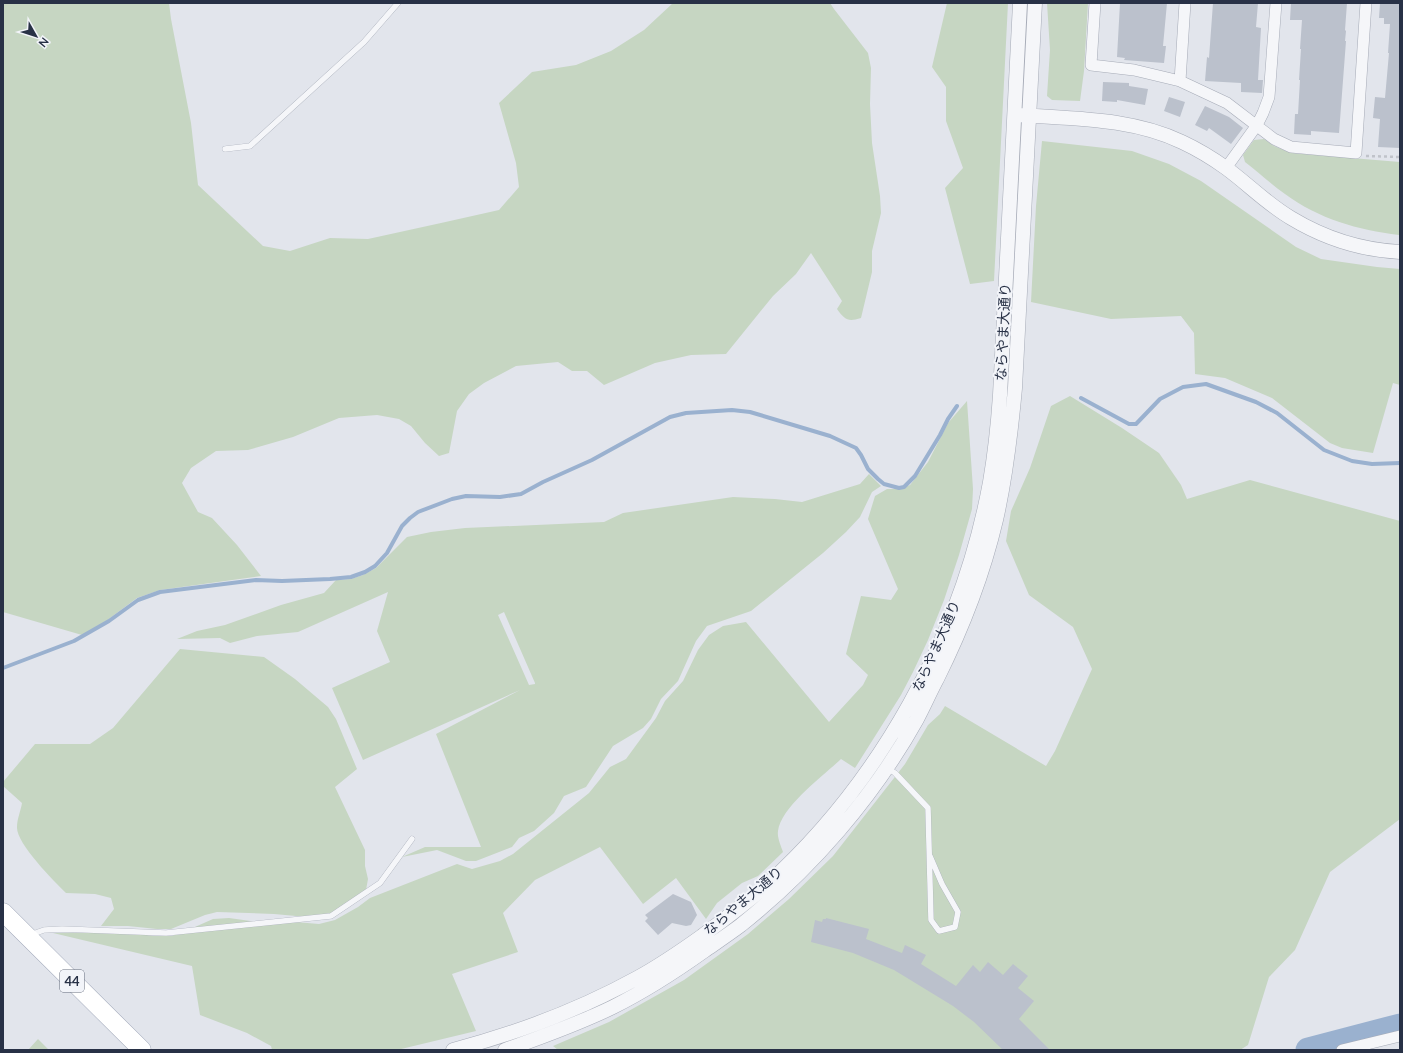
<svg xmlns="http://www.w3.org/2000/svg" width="1403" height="1053" font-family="Lato,'Noto Sans JP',sans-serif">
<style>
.green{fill:#c6d6c2;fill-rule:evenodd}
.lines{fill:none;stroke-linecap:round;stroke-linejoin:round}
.stream{stroke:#9ab1cf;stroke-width:4}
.river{stroke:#9ab1cf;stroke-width:25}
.building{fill:#bbc1cc}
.service-casing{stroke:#a6abb7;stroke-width:6}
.minor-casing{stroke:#a6abb7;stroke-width:12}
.tertiary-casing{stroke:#a6abb7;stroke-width:15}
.primary-casing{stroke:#a0a8b9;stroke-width:19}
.path{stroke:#c0c3ca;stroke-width:2.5;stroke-dasharray:3 3;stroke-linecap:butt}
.service{stroke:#f5f6f9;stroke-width:5.5}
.minor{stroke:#f5f6f9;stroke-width:11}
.tertiary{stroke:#f5f6f9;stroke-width:14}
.primary{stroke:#fff;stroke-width:18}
.labels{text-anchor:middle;stroke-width:4;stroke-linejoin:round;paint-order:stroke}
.shield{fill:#f2f4f9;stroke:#656c7c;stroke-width:1}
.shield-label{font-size:13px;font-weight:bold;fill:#283146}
.street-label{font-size:14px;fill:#283146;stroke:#f2f4f9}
</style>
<rect width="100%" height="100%" fill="#e2e5ec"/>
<path class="green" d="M3,3H169L171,19L191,123L198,185L263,246L290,251L330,238L368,239L441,223L499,210L519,187L516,163L499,103L532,72L576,65L611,51L644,30L673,3H830L834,9L868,53L871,68L870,104L872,143L880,196L881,213L872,251V272L861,318C848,322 845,320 837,309L842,301L811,253L796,274L773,296L726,354L691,355L655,363L604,385L587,371H572L558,362L516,366L484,383L469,394L457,411L449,453L439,456L425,443L411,426L399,419L377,415L339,418L293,437L248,450L216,451L191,468L182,483L198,512L212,518L237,545L261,576L160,590L137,598L106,621L82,635L3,612Z
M947,3H1008L994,281L970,284L945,188L963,168L946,121V87L932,67Z
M1047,3H1088L1084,71L1080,101L1052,100L1047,96L1050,50Z
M1264,139L1274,146L1291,153L1400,162V234L1399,235C1358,230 1319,219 1285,194C1271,184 1258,172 1245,162L1243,155L1254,140Z
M1042,141L1132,151L1169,164L1201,181L1296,247L1321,259L1377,267L1400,269V385L1393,383L1373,453L1342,448L1330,443L1272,398L1225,378L1195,374L1194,333L1181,316L1111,319L1031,302L1036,206Z
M1070,396L1122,428L1159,453L1181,485L1187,499L1250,480L1400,521V819L1330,872L1295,950L1269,977L1248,1045L1240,1050H558L553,1046L609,1022L684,980L748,934L789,899L833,856L905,764L928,725L940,714L945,706L1046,766L1055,751L1092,669L1073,627L1029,595L1006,541L1011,511L1030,468L1051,406Z
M967,401L973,489L972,509L959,555L944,600L928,640L913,672L901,695L855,768L841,759C823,776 781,807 778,831C777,838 781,846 783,852L758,876L742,883L717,903L706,919L676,878L643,904L600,847L535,880L503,913L518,952L452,974L476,1031L397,1050H272L271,1046L247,1033L200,1015L192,966L53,933L123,932L154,936H171L179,934L213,919L229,918L257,922L272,920L319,924L335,920L358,907L370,898L457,864L472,869L500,861L513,854L589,793L610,767L626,759L656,718L665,701L683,681L698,650L709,635L723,626L746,622L829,722L863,685L868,675L846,654L861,596L891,600L898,589L868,519L875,496L887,489H900L910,485L928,462L948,423Z
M869,474L881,486L872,492L860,517L846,532L823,553L751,611L707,626L696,641L678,681L661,699L651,719L643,728L613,746L586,787L564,796L554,813L534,831L519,838L512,847L476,861H466L437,850L402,857L425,847H481L436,734L520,690L363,760L332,688L390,662L377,631L388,592L298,632L257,636L230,643L220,638L177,639L197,631L225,625L281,605L324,593L336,580L351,579L363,575L376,568L407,537L431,532L465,528L604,522L623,513L733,497L775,499L802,502L860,484ZM504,612L535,683V684L529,685L498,615Z
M180,649L264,657L295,679L328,707L336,719L357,769L335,787L365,850V866L368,879L366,890L330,914L307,917L274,914L217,912L205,915L171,929H157L128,926H101L114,909L111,898L95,894L66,893C54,881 16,843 17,827C17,819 21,810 22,803L3,786V782L35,744H90L113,728Z
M38,1039L49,1050H28Z"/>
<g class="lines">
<path class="stream" d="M1081,398L1129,424H1136L1160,399L1183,387L1206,384L1256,402L1277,413L1324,450L1352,461L1372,464L1400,463
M3,668L74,641L109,621L138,600L160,592L256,580L282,581L330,579L351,577L365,572L375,566L387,553L402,526L410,518L418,512L452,499L466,496L500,497L521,494L543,482L592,460L670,417L686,413L732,410L750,412L830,436L856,448L861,455L868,469L878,479L884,484L899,488L904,487L915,476L940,435L948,419L957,406"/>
<path class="river" d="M1308,1050L1400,1026"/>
</g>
<path class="building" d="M1120,3H1167L1163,46H1166L1164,63L1124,60L1125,58L1117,57Z
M1213,3H1258L1256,27L1261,28L1258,80H1263L1262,93L1241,92V83L1205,81L1207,57L1209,58Z
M1291,3H1347L1345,30L1346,31L1345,41H1346L1339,133L1311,131V135L1294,134L1295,114H1298L1300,80H1299L1301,49H1300L1302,20H1290Z
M1380,3H1400V148L1378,147L1380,119L1373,118L1375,97L1385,98L1389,53H1388L1390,24H1384V18H1379Z
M1103,82L1129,83V86L1148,89L1145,105L1117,100V102L1102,101Z
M1169,97L1185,102L1180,117L1164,111Z
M1205,106L1229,117L1243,128L1231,144L1209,128L1207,131L1195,125Z
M673,894L691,902L697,915L691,925L686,926L672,923L658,935L645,921L648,918L645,915Z
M826,918L869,929L866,939L902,953L905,945L926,955L921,964L956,986L973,965L980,972L988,962L1003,975L1013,964L1028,976L1018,988L1034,1001L1019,1019L1050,1050H1003L974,1022L953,1006L894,970L853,953L811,942L815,920L822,922L823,919H826Z"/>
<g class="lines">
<defs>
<path id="service" d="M225,149L250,146L364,42L398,3
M887,768L895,773L928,808L931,920L939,931L955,927L958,912L942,884L930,856
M30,935L44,930L62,929L166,933L331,916L380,883L412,839"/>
<path id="minor" d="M1095,3L1091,65L1134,70L1180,81L1227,103L1274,139L1291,147L1356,153L1366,3
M1180,81L1185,3
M1226,168L1257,125L1263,113L1269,97L1276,3
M1342,1050L1400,1036"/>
<path id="tertiary" d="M1021,115C1075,119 1132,118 1182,142C1197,149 1212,158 1226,168C1248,184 1267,204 1291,218C1324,238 1362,250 1400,252
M453,1050C517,1033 579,1010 637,978C659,966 681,951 702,936C723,920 744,905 763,888C880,784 962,635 990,482C995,453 998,424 1000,395L1020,3
M505,1050C542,1037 578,1024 613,1007C645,991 676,971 704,951C717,942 729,934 741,925C811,869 873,798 917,719C924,706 930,692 937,679C962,629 983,575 996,520C1006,476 1011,432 1015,388L1035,3"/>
<path id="primary" d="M3,912L142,1050"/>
</defs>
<use href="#service" class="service-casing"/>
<use href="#minor" class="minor-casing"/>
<use href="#tertiary" class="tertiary-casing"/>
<use href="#primary" class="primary-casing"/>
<path class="path" d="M1366,156L1400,157"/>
<use href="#service" class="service"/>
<use href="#minor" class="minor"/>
<use href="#tertiary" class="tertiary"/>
<use href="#primary" class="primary"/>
</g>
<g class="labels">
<rect class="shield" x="60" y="970" width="24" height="22" rx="3"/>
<g class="shield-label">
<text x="72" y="986">44</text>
</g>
<g class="street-label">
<text transform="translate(1003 332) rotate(-87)" y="5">ならやま大通り</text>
<text transform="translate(936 646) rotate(-66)" y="5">ならやま大通り</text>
<text transform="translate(743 901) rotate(-40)" y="5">ならやま大通り</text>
</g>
</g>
<rect width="1403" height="1053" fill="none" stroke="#283146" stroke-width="8"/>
<g transform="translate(36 36) rotate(129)" stroke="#f2f4f9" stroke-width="3" paint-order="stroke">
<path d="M0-3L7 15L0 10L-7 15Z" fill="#283146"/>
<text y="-6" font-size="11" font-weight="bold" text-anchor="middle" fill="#283146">N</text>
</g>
</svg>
